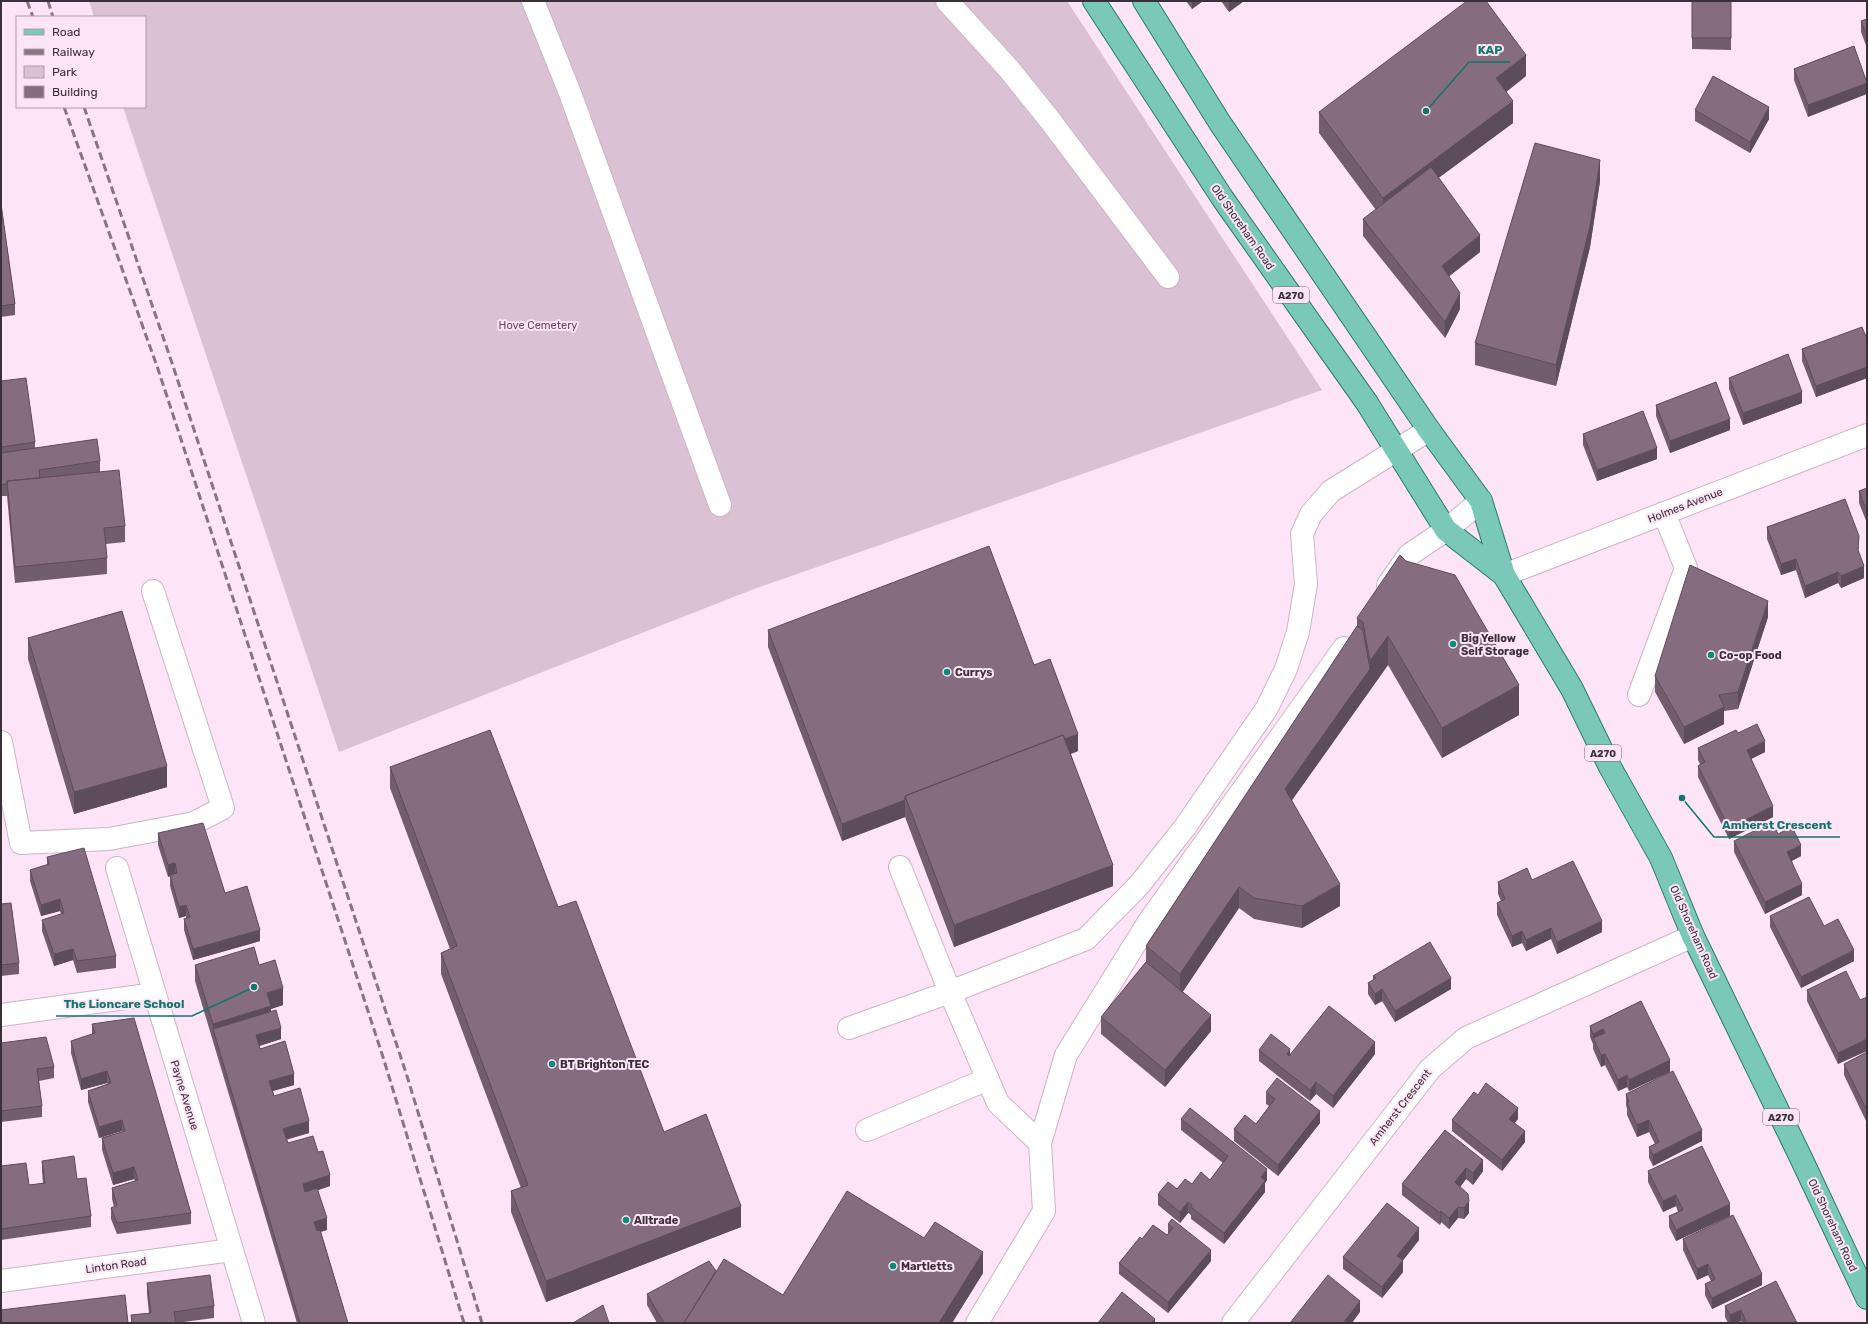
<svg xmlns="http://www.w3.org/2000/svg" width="1868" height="1324" font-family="Rubik,sans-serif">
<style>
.green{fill:#dac1d3}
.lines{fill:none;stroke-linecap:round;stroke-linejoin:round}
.minor-casing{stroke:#ccb4c6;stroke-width:24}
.major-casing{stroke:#297b6c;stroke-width:24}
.minor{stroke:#fff;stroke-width:22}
.major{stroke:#79c8b8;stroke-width:22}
.rail{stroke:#867681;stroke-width:3;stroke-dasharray:8 4;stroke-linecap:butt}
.wall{fill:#725d6d}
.shaded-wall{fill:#5d4c59}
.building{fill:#856c7f;stroke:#5d4c59}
.poi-dot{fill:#068e75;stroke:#fee4f7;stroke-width:1.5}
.labels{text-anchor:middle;stroke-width:4;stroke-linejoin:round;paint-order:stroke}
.shield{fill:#fee4f7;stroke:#756671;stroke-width:1}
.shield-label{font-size:10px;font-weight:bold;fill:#3a3037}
.street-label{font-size:11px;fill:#3a3037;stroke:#fee4f7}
.park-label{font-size:11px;fill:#6c4463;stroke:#fee4f7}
.poi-label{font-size:11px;font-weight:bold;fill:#3a3037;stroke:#fee4f7;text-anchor:start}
.leader{fill:none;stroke:#0f766e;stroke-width:1.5}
.callout-dot{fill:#0f766e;stroke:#fee4f7;stroke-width:1.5}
.callout-label{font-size:12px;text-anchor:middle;font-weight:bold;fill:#0f766e;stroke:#fee4f7;stroke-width:4;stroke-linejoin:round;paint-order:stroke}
</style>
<rect width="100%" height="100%" fill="#fee4f7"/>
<path class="green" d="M89,1H1067L1322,390L754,589L339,752L123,107H145V17H94Z"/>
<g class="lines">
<defs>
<path id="minor" d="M533,1L570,93L720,505
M947,1L1008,68L1049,119L1168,277
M1504,575L1867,435
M1388,585L1409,555L1446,530L1481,501
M1639,695L1686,568L1664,513
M1,742L21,843L109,839L194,823L223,808L153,591
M900,867L950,992L1086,939L1140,884L1185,827L1267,708L1286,669L1298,632L1306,584L1302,534L1311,514L1331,491L1429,430
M117,868L254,1323
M1,1015L155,994
M849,1028L950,992L998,1103L1040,1143L1044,1211L977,1323
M867,1130L988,1079
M1040,1143L1066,1055L1148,923L1344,648
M1,1281L232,1250
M1233,1323L1430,1069L1466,1038L1693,936"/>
<path id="major" d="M1094,1L1223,199L1367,403L1446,530L1504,575
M1144,1L1220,123L1429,430L1481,501L1504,575L1572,689L1610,767L1661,858L1693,936L1801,1158L1867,1298"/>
</defs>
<use href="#minor" class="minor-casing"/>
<use href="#major" class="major-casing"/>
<use href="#minor" class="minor"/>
<use href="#major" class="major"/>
<path class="rail" d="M27,1L33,17
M48,1L53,17
M64,107L158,369L383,1057L464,1323
M84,107L172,363L407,1076L482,1323"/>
</g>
<path class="wall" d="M1186,1H1203L1192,9Z
M1221,1H1244L1229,12Z
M1692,1H1731V50L1692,49Z
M1867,19V48L1861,32V21Z
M1854,46L1808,117L1794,80V69Z
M1526,76L1506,92L1513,123L1438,178L1480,252L1449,276L1460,309L1445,338L1363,236V219L1376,210L1319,133V112Z
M1695,110L1769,119L1750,153L1695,121Z
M1600,181L1590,247L1556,386L1475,365V343Z
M1,204L15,304V315L1,317Z
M1867,339V378L1816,397L1802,361V349Z
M1729,378L1802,403L1743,425L1729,389Z
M1,381L35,442V448L100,461V472L125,526V542L106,544L107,558V574L15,583L7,496H1Z
M1656,405L1730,430L1670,453L1656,416Z
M1583,434L1657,459L1597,481L1583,445Z
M1867,488V523L1859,503V491Z
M1767,527L1859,547L1858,551L1864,578L1841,588L1838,583L1805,598L1796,570L1781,575L1767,539Z
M1768,617L1738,709L1724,711V724L1684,744L1655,692V676Z
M1357,618L1519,715L1442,758L1388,665L1292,800L1340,906L1302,928L1254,919L1239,908L1182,992L1211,1031L1165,1087L1101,1034V1017L1146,962V946L1357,626Z
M768,630L1034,665L1078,751L1071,754L1113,886L954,947L905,817L842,841L768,647Z
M28,638L167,787L74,814L28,659Z
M1738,733L1765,752L1751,759L1773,817L1729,839L1698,777V766L1700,764L1698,760V748Z
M390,767L558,907L664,1132L741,1227L546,1302L511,1212V1191L521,1188L441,974V953L450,949L390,788Z
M158,833L225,893L260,941L193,960L184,930V919L186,918V916L179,918L170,886V876L168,877L158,845Z
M1778,834L1801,856L1792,861L1802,895L1765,914L1734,852V841Z
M47,857L116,956V968L77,973L73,960L54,966L42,931V920L61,914L60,911L41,916L30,881V870L47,865Z
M1532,880L1602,932L1557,954L1551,939L1526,951L1522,943L1512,947L1497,915V903L1501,901L1498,894V882Z
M1,904L19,963V974L1,976Z
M1770,916L1854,961L1801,988L1770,927Z
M195,965H259L283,1005L271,1009V1011L281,1039L259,1046L260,1049L294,1085L273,1091L274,1096L309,1133L286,1140L288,1143L318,1152L330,1186L318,1190L327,1230L321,1232L348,1323H297L195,981Z
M1373,976L1451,989L1395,1022L1382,1001L1375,1005L1368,994V983L1373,980Z
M1807,990L1860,1000L1838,1064L1807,1001Z
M1641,1001L1670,1072L1629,1091L1627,1087L1618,1091L1605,1065L1601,1067L1593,1049V1044L1590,1037V1026Z
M92,1024L191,1213V1224L117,1234L111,1219V1208L114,1207L112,1199V1188L135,1181L134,1179L113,1185L102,1150V1138L122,1132V1131L99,1138L88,1102V1091L108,1084L107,1083L81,1090L71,1053V1041L92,1035Z
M1,1043L54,1067V1078L39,1081L42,1106V1117L1,1122Z
M1259,1050L1290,1055L1375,1054L1333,1108L1316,1094L1310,1101L1259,1061Z
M1867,1052V1123L1844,1075V1064Z
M1266,1092L1320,1123L1278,1176L1234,1141V1129L1256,1124L1269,1106L1266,1104Z
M1626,1094L1702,1141L1653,1166L1649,1158V1147L1655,1144L1649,1132L1637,1137L1627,1115V1109L1626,1105Z
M1478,1095L1518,1119L1514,1123L1525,1142L1502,1171L1452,1131V1120Z
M1181,1119L1267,1180L1265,1183V1192L1224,1244L1191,1219V1215L1188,1213L1180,1223L1158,1205V1194L1177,1189L1192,1184L1210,1180L1223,1163L1181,1130Z
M1445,1130L1483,1171L1473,1185L1466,1179L1460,1187L1469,1213L1464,1219L1458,1218L1449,1229L1441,1222L1440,1225L1402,1195V1184Z
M42,1161L77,1179L91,1216V1227L1,1240V1166L29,1185L43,1183L42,1172Z
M1648,1171L1730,1216L1676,1241L1669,1227V1216L1678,1212L1676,1206L1663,1212L1648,1182Z
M1168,1224L1211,1261L1168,1313L1119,1274V1263L1142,1239L1167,1235L1168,1234Z
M924,1238L983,1273L952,1323H657L647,1305V1294L716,1271L783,1295Z
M1683,1239L1762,1285L1712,1309L1705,1295V1284L1711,1281L1708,1275L1697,1280L1683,1250Z
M1419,1240L1403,1260V1272L1382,1298L1343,1269V1257Z
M147,1283L214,1306V1318L176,1323H131V1315L149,1313L147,1294Z
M1725,1306L1797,1323H1742L1741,1321L1737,1323H1728L1725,1317Z"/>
<path class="shaded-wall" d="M1192,1H1203L1192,9Z
M1229,1H1244L1229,12Z
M1526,55V76L1496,100V78Z
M1867,83V94L1808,117V105Z
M1513,101V123L1383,219V198Z
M1769,107V119L1750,153V142Z
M1600,160V181L1590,247L1556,386V365Z
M1480,235V252L1442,282V266Z
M1460,293V309L1445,338V322Z
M1867,367V378L1816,397V386Z
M1802,392V403L1743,425V413Z
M1730,419V430L1670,453V441Z
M1657,448V459L1597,481V470Z
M1796,559V570L1781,575V564Z
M1864,566V578L1841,588V576Z
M1838,572V583L1805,598V586Z
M1768,601V617L1738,709V692Z
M1388,636V665L1285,810V789L1370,669V661Z
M1519,685V715L1442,758V728Z
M1724,707V724L1684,744V727Z
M1078,734V751L912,814L906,800Z
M1765,741V752L1747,761V750Z
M167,766V787L74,814V792Z
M905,800V817L842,841V824Z
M1773,806V817L1729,839V828Z
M1801,845V856L1787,863V852Z
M175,863V874L168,877V865Z
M1113,865V886L954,947V925Z
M1340,884V906L1302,928V906Z
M1802,884V895L1765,914V902Z
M1239,887V908L1180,996V974Z
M60,899V911L41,916V905Z
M186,905V916L179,918V907Z
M1602,921V932L1557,954V942Z
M1551,928V939L1526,951V940Z
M260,930V941L193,960V949Z
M1522,931V943L1512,947V936Z
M73,949V960L54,966V954Z
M1854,950V961L1801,988V977Z
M1451,978V989L1395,1022V1011Z
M283,988V1005L271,1009V1023L213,1029V1040V1024L267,993Z
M1382,989V1001L1375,1005V994Z
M1211,1015V1031L1165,1087V1070Z
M281,1028V1039L256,1047V1035Z
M1603,1029V1040L1593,1039V1034Z
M1867,1039V1051L1838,1064V1053Z
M1375,1042V1054L1333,1108V1096Z
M1290,1049V1060L1287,1054Z
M1605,1054V1065L1601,1067V1055Z
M1670,1060V1072L1629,1091V1080Z
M107,1071V1083L81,1090V1079Z
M294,1074V1085L269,1092V1081Z
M1627,1075V1087L1618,1091V1080Z
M1316,1082V1094L1310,1101V1090Z
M1518,1108V1119L1509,1130V1119Z
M1320,1111V1123L1278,1176V1165Z
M122,1120V1131L99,1138V1127Z
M1649,1120V1132L1637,1137V1125Z
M309,1121V1133L283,1140V1129Z
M1702,1130V1141L1653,1166V1155Z
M1525,1131V1142L1502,1171V1160Z
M1483,1160V1171L1473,1185V1173Z
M134,1167V1179L113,1185V1173Z
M1466,1168V1179L1455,1194V1182Z
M1267,1169V1180L1265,1183V1192L1224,1244V1233L1261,1177Z
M330,1175V1186L303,1195V1184Z
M1676,1195V1206L1663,1212V1201Z
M1469,1201V1213L1464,1219V1208Z
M1188,1202V1213L1180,1223V1212Z
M1730,1204V1216L1676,1241V1230Z
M741,1206V1227L546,1302V1281Z
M1458,1207V1218L1449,1229V1218Z
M1441,1211V1222L1440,1225V1213Z
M327,1218V1230L314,1233V1222Z
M1419,1228V1240L1397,1268V1256Z
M1211,1250V1261L1168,1313V1302Z
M983,1252V1273L952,1323H939Z
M1403,1260V1272L1382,1298V1287Z
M1708,1264V1275L1697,1280V1269Z
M1762,1274V1285L1712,1309V1298Z
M1360,1301V1312L1352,1323H1343Z
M1741,1310V1321L1737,1323H1730V1315Z
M1155,1319V1323H1152Z"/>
<path class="building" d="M1467,1H1486L1526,55L1496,78L1513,101L1383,198L1319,112Z
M1692,1H1731V38H1692Z
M1867,19V36L1861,21Z
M1854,46L1867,83L1808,105L1794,69Z
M1713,76L1769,107L1750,142L1695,110Z
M1535,143L1600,160L1590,226L1556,365L1475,343Z
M1431,167L1480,235L1442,266L1460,293L1445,322L1363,219Z
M1,204L15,304L1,306Z
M1862,327L1867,339V367L1816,386L1802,349Z
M1788,354L1802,392L1743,413L1729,378Z
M26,378L35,442L1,447V381Z
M1716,382L1730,419L1670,441L1656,405Z
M1643,411L1657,448L1597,470L1583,434Z
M97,439L100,461L39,470L40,478L7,481V484L1,485V453Z
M119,470L125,526L104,528L107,558L15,567L7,481Z
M1867,488V512L1859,491Z
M1845,499L1859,536L1858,550L1864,566L1841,576L1838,572L1805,586L1796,559L1781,564L1767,527Z
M989,546L1034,665L1050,659L1078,734L1065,739L1063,735L905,796V800L842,824L768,630Z
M1400,555L1406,561L1455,575L1519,685L1442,728L1388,636L1370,661L1363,622L1357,618Z
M1690,565L1768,601L1738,692L1719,695L1724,707L1684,727L1655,676Z
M122,611L167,766L74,792L28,638Z
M1357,626L1363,630L1370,669L1285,789L1340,884L1302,906L1254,898L1239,887L1180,974L1146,946Z
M1757,724L1765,741L1747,750L1773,806L1729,828L1698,766L1705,762L1698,748L1736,730L1738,733Z
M490,730L558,907L576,901L664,1132L706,1114L741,1206L546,1281L511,1191L528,1185L441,953L457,946L390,767Z
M1063,735L1113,865L954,925L905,796Z
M1772,822L1778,834L1792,827L1801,845L1787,852L1802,884L1765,902L1734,841Z
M203,823L225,893L247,886L260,930L193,949L184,919L190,917L186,905L179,907L170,875L177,873L175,863L168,865L158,833Z
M84,848L116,956L77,961L73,949L54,954L42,920L64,913L60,899L41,905L30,870L49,864L47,857Z
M1573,861L1602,921L1557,942L1551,928L1526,940L1522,931L1512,936L1497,903L1505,899L1498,882L1527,868L1532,880Z
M1809,897L1824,926L1838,919L1854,950L1801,977L1770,916Z
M11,903L19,963L1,965V904Z
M1430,942L1451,978L1395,1011L1382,989L1375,994L1368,983L1376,978L1373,976Z
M254,947L259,965L275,960L283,988L267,993L271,1006L213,1024L195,965Z
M1146,962L1211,1015L1165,1070L1101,1017Z
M1846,971L1860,1000L1867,997V1039L1838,1053L1807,990Z
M1641,1001L1670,1060L1629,1080L1627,1075L1618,1080L1605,1054L1601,1055L1593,1038L1605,1033L1603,1029L1593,1034L1590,1026Z
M1329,1006L1375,1042L1333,1096L1316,1082L1310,1090L1259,1050L1271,1034L1290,1049L1287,1054L1289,1056Z
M276,1010L281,1028L256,1035L260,1049L285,1041L294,1074L269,1081L274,1096L300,1088L309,1121L283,1129L288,1143L313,1136L318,1152L323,1151L330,1175L303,1184L305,1192L317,1188L327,1218L314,1222L317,1231L320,1230L348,1323H300L213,1029Z
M134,1018L191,1213L117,1223L111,1208L117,1205L112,1188L138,1180L134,1167L113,1173L102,1138L125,1131L122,1120L99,1127L88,1091L111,1083L107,1071L81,1079L71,1041L95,1033L92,1024Z
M46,1037L54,1067L37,1069L42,1106L1,1111V1043Z
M1867,1052V1111L1844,1064Z
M1673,1071L1702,1130L1653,1155L1649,1147L1659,1142L1649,1120L1637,1125L1627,1103L1629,1102L1626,1094Z
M1277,1078L1320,1111L1278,1165L1234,1129L1245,1115L1256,1124L1275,1099L1266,1092Z
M1486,1083L1518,1108L1509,1119L1525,1131L1502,1160L1452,1120L1474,1092L1478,1095Z
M1190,1108L1267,1169L1261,1177L1265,1181L1224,1233L1191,1207L1192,1205L1188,1202L1180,1212L1158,1194L1168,1182L1177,1189L1185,1179L1192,1184L1201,1172L1210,1180L1228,1156L1181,1119Z
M1445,1130L1483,1160L1473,1173L1466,1168L1455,1182L1468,1194L1469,1201L1464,1208L1458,1207L1449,1218L1441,1211L1440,1213L1402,1184Z
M1702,1146L1730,1204L1676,1230L1669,1216L1683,1210L1676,1195L1663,1201L1648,1171Z
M74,1156L77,1179L86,1178L91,1216L1,1229V1166L26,1163L29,1185L45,1183L42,1161Z
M847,1191L924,1238L935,1222L983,1252L939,1323H684L724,1259L783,1295Z
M1387,1203L1419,1228L1397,1256L1403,1260L1382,1287L1343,1257Z
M1733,1215L1762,1274L1712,1298L1705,1284L1715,1279L1708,1264L1697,1269L1683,1239Z
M1172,1219L1211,1250L1168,1302L1119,1263L1140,1237L1142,1239L1153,1225L1167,1235L1173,1228L1168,1224Z
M709,1261L716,1271L684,1323H664L647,1294Z
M210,1275L214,1306L174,1312L176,1323H132L131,1315L151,1313L147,1283Z
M1328,1275L1360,1301L1343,1323H1290Z
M1776,1281L1797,1323H1747L1741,1310L1730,1315L1725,1306Z
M1122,1292L1155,1319L1152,1323H1098Z
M125,1295L128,1323H1V1310Z
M603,1305L609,1323H573Z"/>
<g class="poi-dot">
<circle cx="1453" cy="644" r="4"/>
<circle cx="1711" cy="655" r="4"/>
<circle cx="947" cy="672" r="4"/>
<circle cx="552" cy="1064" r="4"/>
<circle cx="626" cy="1220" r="4"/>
<circle cx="893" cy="1266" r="4"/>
</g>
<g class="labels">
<g class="shield">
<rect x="1273" y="287" width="36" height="16" rx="3"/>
<rect x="1585" y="745" width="36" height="16" rx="3"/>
<rect x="1763" y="1109" width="36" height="16" rx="3"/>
</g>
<g class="shield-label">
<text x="1291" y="299">A270</text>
<text x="1603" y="757">A270</text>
<text x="1781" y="1121">A270</text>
</g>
<g class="street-label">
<text transform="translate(1243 227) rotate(55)" y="4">Old Shoreham Road</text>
<text transform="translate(1685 505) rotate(-21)" y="4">Holmes Avenue</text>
<text transform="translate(1694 932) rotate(66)" y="4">Old Shoreham Road</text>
<text transform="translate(185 1095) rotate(73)" y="4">Payne Avenue</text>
<text transform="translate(1400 1107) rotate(-52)" y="4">Amherst Crescent</text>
<text transform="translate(1833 1225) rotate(65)" y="4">Old Shoreham Road</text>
<text transform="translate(116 1265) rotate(-8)" y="4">Linton Road</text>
</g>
<g class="park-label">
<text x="538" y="329">Hove Cemetery</text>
</g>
<g class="poi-label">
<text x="1461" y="642">Big Yellow<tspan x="1461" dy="13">Self Storage</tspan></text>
<text x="1719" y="659">Co-op Food</text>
<text x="955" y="676">Currys</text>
<text x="560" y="1068">BT Brighton TEC</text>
<text x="634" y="1224">Alltrade</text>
<text x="901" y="1270">Martletts</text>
</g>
</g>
<path class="leader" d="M1426 111L1469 62H1510M1682 798L1714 837H1840M254 987L192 1016H56"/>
<g class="callout-dot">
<circle cx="1426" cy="111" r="4"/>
<circle cx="1682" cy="798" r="4"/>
<circle cx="254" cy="987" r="4"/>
</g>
<g class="callout-label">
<text x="1490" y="54">KAP</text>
<text x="1777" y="829">Amherst Crescent</text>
<text x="124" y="1008">The Lioncare School</text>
</g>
<rect width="1868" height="1324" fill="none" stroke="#3a3037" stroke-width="4"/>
<rect x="16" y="16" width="130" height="92" fill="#fee4f7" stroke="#b09caa"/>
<rect x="24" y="29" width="20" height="6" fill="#79c8b8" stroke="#b09caa"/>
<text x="52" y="36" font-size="12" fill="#3a3037">Road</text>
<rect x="24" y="49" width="20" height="6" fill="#867681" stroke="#b09caa"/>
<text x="52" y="56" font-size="12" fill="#3a3037">Railway</text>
<rect x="24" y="66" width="20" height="12" fill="#dac1d3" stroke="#b09caa"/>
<text x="52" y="76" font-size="12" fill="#3a3037">Park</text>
<rect x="24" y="86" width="20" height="12" fill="#856c7f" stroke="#b09caa"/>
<text x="52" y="96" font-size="12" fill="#3a3037">Building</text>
</svg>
